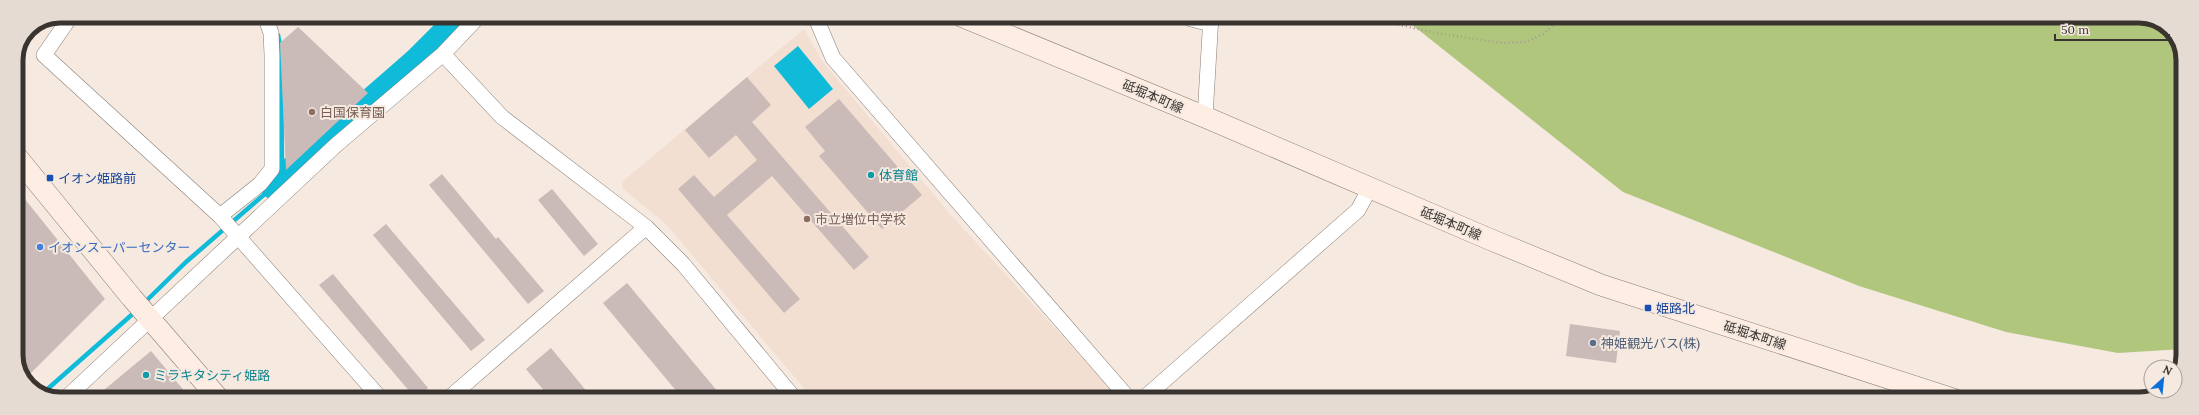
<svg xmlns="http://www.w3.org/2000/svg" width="2199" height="415" font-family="Lora,'Noto Sans JP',serif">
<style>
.built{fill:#f3dfd1}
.green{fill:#b0c67c}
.water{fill:#0fbbd8}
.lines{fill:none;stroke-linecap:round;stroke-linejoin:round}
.stream{stroke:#0fbbd8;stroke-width:4.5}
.river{stroke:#0fbbd8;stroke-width:27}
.building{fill:#cabab8}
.street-casing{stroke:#897e76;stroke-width:16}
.secondary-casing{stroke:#897e76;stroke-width:22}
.path{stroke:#a69d96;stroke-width:2.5;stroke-dasharray:1 3;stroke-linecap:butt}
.street{stroke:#fff;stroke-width:15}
.secondary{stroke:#feede2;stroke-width:21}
.education-dot{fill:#8d6e63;stroke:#f5e9e0;stroke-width:1.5}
.culture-dot{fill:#0f9aa8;stroke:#f5e9e0;stroke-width:1.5}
.transit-dot{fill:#1a4fb4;stroke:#f5e9e0;stroke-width:1.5}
.shop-dot{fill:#3f7fe0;stroke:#f5e9e0;stroke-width:1.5}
.service-dot{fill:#5c6f8a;stroke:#f5e9e0;stroke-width:1.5}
.labels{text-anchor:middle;stroke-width:4;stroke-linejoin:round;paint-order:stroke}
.street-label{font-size:13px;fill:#393430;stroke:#f5e9e0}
.education-label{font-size:13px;fill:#785e54;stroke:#f5e9e0;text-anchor:start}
.culture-label{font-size:13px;fill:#0d838f;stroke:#f5e9e0;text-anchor:start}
.transit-label{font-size:13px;fill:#164399;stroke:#f5e9e0;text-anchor:start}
.shop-label{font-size:13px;fill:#366cbe;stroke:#f5e9e0;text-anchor:start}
.service-label{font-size:13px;fill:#4e5e75;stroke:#f5e9e0;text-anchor:start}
.rim{fill:none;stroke:#393430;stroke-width:5}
</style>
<rect width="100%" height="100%" fill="#f5e9e0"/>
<path class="built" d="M804,29L822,61L950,214L1111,389V399H813L666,224L623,189L622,182Z"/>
<path class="green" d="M1401,16H2145L2170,29L2183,54V349L2118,353L2006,332L1859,286L1623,192Z"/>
<path class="water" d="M798,46L833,89L809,109L774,66Z"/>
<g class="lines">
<path class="stream" d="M144,303L186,262L274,186L282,169L281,50L278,35
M43,393L136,311"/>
<path class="river" d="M274,186L416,62L462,16"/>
</g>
<path class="building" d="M298,27L368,93L286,170L280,43Z
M747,77L771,105L752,122L869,257L854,270L772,176L727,215L800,299L784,313L678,189L694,175L714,197L757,160L736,135L709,158L685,130Z
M839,99L922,195L882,229L819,156L825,151L805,127Z
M442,174L496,239L498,237L544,291L528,304L429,185Z
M16,188L105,299L25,379L16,361Z
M552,189L598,244L584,256L538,200Z
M386,224L485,340L471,351L373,235Z
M333,274L428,388L416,399L319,285Z
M627,283L724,399H683L603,303Z
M1570,324L1620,331L1616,363L1566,356Z
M551,348L593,399H551L526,369Z
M151,351L191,399H93Z"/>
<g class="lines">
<defs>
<path id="street" d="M71,16L44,55L220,216L381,399
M815,16L833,58L1129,399
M1187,16L1191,19L1211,24
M443,54L502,117L646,227L683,264L795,399
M1205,117L1211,16
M220,216L260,184L272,169V55L271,33L265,16
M65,399L336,145L443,54L479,16
M448,399L646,227
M1143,399L1358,210L1370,188"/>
<path id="secondary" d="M961,16L1205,117L1489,239L1601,285L1953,399
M16,156L132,298L219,399"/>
</defs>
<use href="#street" class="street-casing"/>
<use href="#secondary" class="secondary-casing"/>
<path class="path" d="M1359,16L1436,33L1502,43L1526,42L1543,34L1563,16
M1330,18L1346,16"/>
<use href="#street" class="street"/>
<use href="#secondary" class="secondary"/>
</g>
<g class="education-dot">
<circle cx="312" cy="112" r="4"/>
<circle cx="807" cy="219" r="4"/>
</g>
<g class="culture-dot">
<circle cx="871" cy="175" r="4"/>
<circle cx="146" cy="375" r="4"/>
</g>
<g class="transit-dot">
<rect x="46" y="174" width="8" height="8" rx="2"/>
<rect x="1644" y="304" width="8" height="8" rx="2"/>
</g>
<circle class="shop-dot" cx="40" cy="247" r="4"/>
<circle class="service-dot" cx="1593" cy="343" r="4"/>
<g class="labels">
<g class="street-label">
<text transform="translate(1153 96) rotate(23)" y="5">砥堀本町線</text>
<text transform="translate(1451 223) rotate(23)" y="5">砥堀本町線</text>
<text transform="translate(1755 335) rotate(18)" y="5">砥堀本町線</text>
</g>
<g class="education-label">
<text x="320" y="117">白国保育園</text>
<text x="815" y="224">市立増位中学校</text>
</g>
<g class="culture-label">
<text x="879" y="180">体育館</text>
<text x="154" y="380">ミラキタシティ姫路</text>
</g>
<g class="transit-label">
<text x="58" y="183">イオン姫路前</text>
<text x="1656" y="313">姫路北</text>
</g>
<g class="shop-label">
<text x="48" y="252">イオンスーパーセンター</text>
</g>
<g class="service-label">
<text x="1601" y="348">神姫観光バス(株)</text>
</g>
</g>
<path d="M0 0H2199V415H0ZM60 23H2139A37 37 0 0 1 2176 60V355A37 37 0 0 1 2139 392H60A37 37 0 0 1 23 355V60A37 37 0 0 1 60 23Z" fill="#e6dbd2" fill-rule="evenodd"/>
<path class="rim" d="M60 23H2139A37 37 0 0 1 2176 60V355A37 37 0 0 1 2139 392H60A37 37 0 0 1 23 355V60A37 37 0 0 1 60 23Z"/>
<g transform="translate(2163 379) rotate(27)"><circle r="19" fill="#f5e9e0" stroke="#aaa19a"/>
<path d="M0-3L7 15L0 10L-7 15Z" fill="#0c70d8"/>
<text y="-6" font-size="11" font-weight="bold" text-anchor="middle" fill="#393430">N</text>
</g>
<path d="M2055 34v6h114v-6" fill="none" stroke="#393430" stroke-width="2"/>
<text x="2061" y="34" font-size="12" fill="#393430" stroke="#f5e9e0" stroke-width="3" paint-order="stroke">50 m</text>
</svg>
